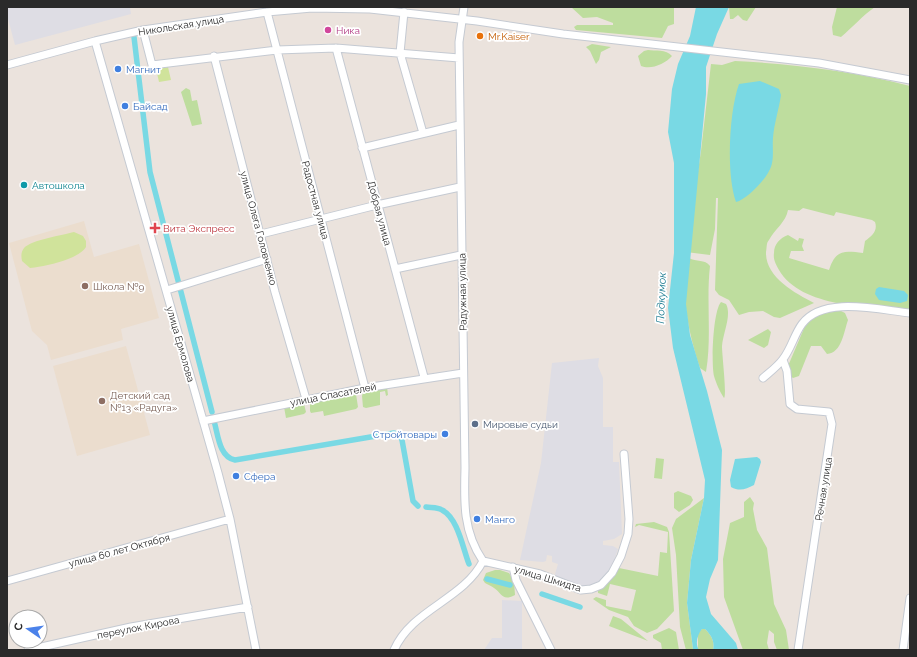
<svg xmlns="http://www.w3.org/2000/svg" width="917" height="657" font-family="Raleway,sans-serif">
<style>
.industrial{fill:#dedde4}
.education{fill:#ebddce}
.green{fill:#bedd9e}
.pitch{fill:#d0e39b}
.water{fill:#79d9e4}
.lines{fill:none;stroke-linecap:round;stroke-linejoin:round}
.canal{stroke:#79d9e4;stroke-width:5.5}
.minor-casing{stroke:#c5cad2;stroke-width:9}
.minor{stroke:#fff;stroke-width:7}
.hotel-dot{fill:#d1479c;stroke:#fff;stroke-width:1.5}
.food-dot{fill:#e8710a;stroke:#fff;stroke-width:1.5}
.shop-dot{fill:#3f7fe0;stroke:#fff;stroke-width:1.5}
.culture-dot{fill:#0f9aa8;stroke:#fff;stroke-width:1.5}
.health-dot{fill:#e0444e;stroke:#fff;stroke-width:1.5}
.education-dot{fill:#8d6e63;stroke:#fff;stroke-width:1.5}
.service-dot{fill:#5c6f8a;stroke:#fff;stroke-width:1.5}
.labels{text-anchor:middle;stroke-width:3.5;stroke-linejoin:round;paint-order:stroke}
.street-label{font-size:10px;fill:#2a2a2a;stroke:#fff}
.hotel-label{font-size:10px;fill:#b23c85;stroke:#fff;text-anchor:start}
.food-label{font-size:10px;fill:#c56008;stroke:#fff;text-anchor:start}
.shop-label{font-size:10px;fill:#366cbe;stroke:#fff;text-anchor:start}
.culture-label{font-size:10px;fill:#0d838f;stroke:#fff;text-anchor:start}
.health-label{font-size:10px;fill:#be3a42;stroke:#fff;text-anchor:start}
.education-label{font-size:10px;fill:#785e54;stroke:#fff;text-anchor:start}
.service-label{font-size:10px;fill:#4e5e75;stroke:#fff;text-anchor:start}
.water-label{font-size:11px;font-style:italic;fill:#19798f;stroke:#fff}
</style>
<rect width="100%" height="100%" fill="#ebe3dd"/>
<path class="industrial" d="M7,7H130L131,14L15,45L7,15Z
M599,358L598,366L603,378V427H613V462H619L622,534L614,539L603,541V545L613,546L618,549L614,561L608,572L599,582L591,586L583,587L557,577L555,574L558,564L552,562V556L547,555L546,561L543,562L520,560L541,463L552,363Z
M502,600L522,601V650H484L492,638H502Z"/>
<path class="education" d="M84,221L94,257L139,244L159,318L121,329L123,340L51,360L47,345L32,331L9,243Z
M126,346L150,435L77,456L53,366Z"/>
<path class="green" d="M571,7H674V24L668,26L662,38L576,30L574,27L577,25H613V23L597,17L583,18Z
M729,7H756L747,21L743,20L738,15L733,19H730Z
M837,7H875C862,16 853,27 841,37L833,35L832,27Z
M592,44L611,47L601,52L599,60L596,64L590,51L586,47Z
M648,50C655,51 666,49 672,56C665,64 651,70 641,66L638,56L644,51Z
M735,61C794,64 853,71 910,86V311C871,307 801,308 779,270C776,264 773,260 774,253C774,244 780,238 788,235L798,241L799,238L804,239L802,246L804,251H791L789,258L829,270C836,249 844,251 863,253L865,241C872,236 878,231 875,222L872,220L836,212L834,216L803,208L799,211L788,210C786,222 775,229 769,240C766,243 767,248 766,252C765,277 795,293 814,303L780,318L774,317L763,311L749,312L739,315L729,300L719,295L715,290L718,198H716L715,229L710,255L686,252L701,151L711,64L722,65Z
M186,88L190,90L192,101L197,100L202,124L192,126L181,92Z
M689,258C696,262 705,259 710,266C706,301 712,337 706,372L700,368C690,338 678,289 689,258Z
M721,302L726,304C732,315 723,333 722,346C722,356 727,395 724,398C720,392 716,383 714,376C711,363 713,311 721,302Z
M839,310L845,313L848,320C844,331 842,353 827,354L821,346H811L799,376L793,378L790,376L788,366L805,326L812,319L823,313Z
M768,329L771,332L768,345L764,348L748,340Z
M387,387L388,395L386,396L385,391L380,392V405L366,408L363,407L362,396L363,393Z
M353,393L356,394L358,407L356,409L324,416L323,411L311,413L310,411V402Z
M302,403L304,404L306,412L304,414L286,418L284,407Z
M656,458L664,459L662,479L654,478Z
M678,491L691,496L693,500L690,505L679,512L674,508V493Z
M750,497L754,503L753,509L757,530L767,548L774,604L786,630L789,650H777L774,642V634L769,630L767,643L769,650H743L724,597L723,559L730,523L744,517V502Z
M704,498L691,560L687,603L693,649L686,650L680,627L676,555L672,528L676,519Z
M654,522L667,527L669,532L674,611L657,629L647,633L634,626L628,617L609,610L593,599L596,597L606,600V606L631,611L636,590L610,584L607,596L598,593V590L610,581L619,568L658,576L660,552L667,553L668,532L639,525L635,527L636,524Z
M495,570H500L509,573L514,581L515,595C502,602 502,593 494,588C492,586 488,585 485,583L483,580L486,573Z
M613,616L621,619L648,641L609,626Z
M669,628L676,632L679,650H662L661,643L653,638V635Z
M702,629H705C711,635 715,641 713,650L698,649V633Z"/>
<path class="pitch" d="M168,67L171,80L159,82L156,69Z
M74,232L83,236L86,241V247C79,259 44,267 30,268L22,261C21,256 21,252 24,248C31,240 63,235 74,232Z"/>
<path class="water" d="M696,7H729L717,34L706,67V94L686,304L690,335L707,391L722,450L718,560L710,579L706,597L711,614L736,643L738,650H713C715,641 711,635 705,629H702C697,635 695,644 699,650L693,649L687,603L691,560L704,498L705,480L673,348L668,308L674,253V163L668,132L672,89L678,64L690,36Z
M760,81L779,89L781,95C779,109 774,124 773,138C772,148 775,161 769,171C765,180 746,200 736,202C726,174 729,112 739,84Z
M879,287L904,291L908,295L907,301L900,303L879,300L875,294L876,289Z
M757,457L760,459L761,462L754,485C746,489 740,492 731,487L730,480L735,459Z"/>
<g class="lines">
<path class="canal" d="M134,37L150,172L212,412
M214,421C218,434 219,457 235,460L394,433L400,436L402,440L413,501L418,506
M426,507C431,508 437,507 442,510C458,518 463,549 469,564
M487,579L510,585
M542,594L580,607"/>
<defs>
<path id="minor" d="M464,7L459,42L465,468C464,502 463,532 483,561
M267,12L365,388
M404,12L400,53L423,133
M143,30L152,65L277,50L336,48L459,58
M95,41L218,473L230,519L256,650
M336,48L424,377
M214,56L275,292L306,399
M7,65L95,41L143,30L267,12L312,8L370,9L477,21L563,34L819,63L910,80
M362,148L459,125
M261,234L377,205L460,187
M395,269L461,255
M167,290L267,259
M783,360L787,371L790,404L797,409L829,412L832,424L798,650
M763,378C770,372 778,366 783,359C791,349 794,335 802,324C823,295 880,310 910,313
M203,421L365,388L463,373
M483,561L540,574L581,590L591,589L601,585L612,573L621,556L628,534L629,519L624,454
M513,567L516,580L551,650
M7,581L230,519
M28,650L131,627L248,607
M394,650C412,609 463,600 483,561
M903,650L910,598"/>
</defs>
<use href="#minor" class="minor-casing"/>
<use href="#minor" class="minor"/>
</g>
<circle class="hotel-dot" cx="328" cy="30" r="4"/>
<circle class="food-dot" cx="480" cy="36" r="4"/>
<g class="shop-dot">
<circle cx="118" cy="69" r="4"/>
<circle cx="125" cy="106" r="4"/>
<circle cx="445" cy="434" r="4"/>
<circle cx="236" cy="476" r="4"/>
<circle cx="477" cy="519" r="4"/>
</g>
<circle class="culture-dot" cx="24" cy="185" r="4"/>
<path class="health-dot" d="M153 222h4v4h4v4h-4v4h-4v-4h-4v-4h4z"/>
<g class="education-dot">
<circle cx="85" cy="286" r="4"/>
<circle cx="102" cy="401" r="4"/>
</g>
<circle class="service-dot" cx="475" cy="424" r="4"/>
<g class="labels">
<g class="street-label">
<text transform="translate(181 25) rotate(-9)" y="4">Никольская улица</text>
<text transform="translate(316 200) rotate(75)" y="4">Радостная улица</text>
<text transform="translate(380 213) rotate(75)" y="4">Добрая улица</text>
<text transform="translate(259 228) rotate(75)" y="4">улица Олега Головченко</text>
<text transform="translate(462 292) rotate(-91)" y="4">Радужная улица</text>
<text transform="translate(181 344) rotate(74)" y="4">улица Ермолова</text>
<text transform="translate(333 394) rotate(-11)" y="4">улица Спасателей</text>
<text transform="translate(823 489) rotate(-81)" y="4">Речная улица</text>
<text transform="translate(119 550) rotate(-15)" y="4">улица 60 лет Октября</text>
<text transform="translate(548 578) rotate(17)" y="4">улица Шмидта</text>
<text transform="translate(138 627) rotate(-11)" y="4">переулок Кирова</text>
</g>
<g class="hotel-label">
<text x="336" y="34">Ника</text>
</g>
<g class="food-label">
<text x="488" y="40">Mr.Kaiser</text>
</g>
<g class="shop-label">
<text x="126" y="73">Магнит</text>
<text x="133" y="110">Байсад</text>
<text x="437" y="438" text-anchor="end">Стройтовары</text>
<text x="244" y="480">Сфера</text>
<text x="485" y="523">Манго</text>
</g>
<g class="culture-label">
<text x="32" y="189">Автошкола</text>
</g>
<g class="health-label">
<text x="163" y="232">Вита Экспресс</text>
</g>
<g class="education-label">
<text x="93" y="290">Школа №9</text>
<text x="110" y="399">Детский сад<tspan x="110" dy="12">№13 «Радуга»</tspan></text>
</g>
<g class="service-label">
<text x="483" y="428">Мировые судьи</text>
</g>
<g class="water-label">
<text transform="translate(661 298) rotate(-88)" y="4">Подкумок</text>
</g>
</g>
<rect width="917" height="657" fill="none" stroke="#2a2a2a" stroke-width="16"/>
<g transform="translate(28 629) rotate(283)"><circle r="19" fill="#ffffff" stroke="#aaaaaa"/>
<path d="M0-3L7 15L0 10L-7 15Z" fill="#4b82ea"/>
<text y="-6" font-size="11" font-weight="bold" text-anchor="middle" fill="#2a2a2a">С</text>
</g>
</svg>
